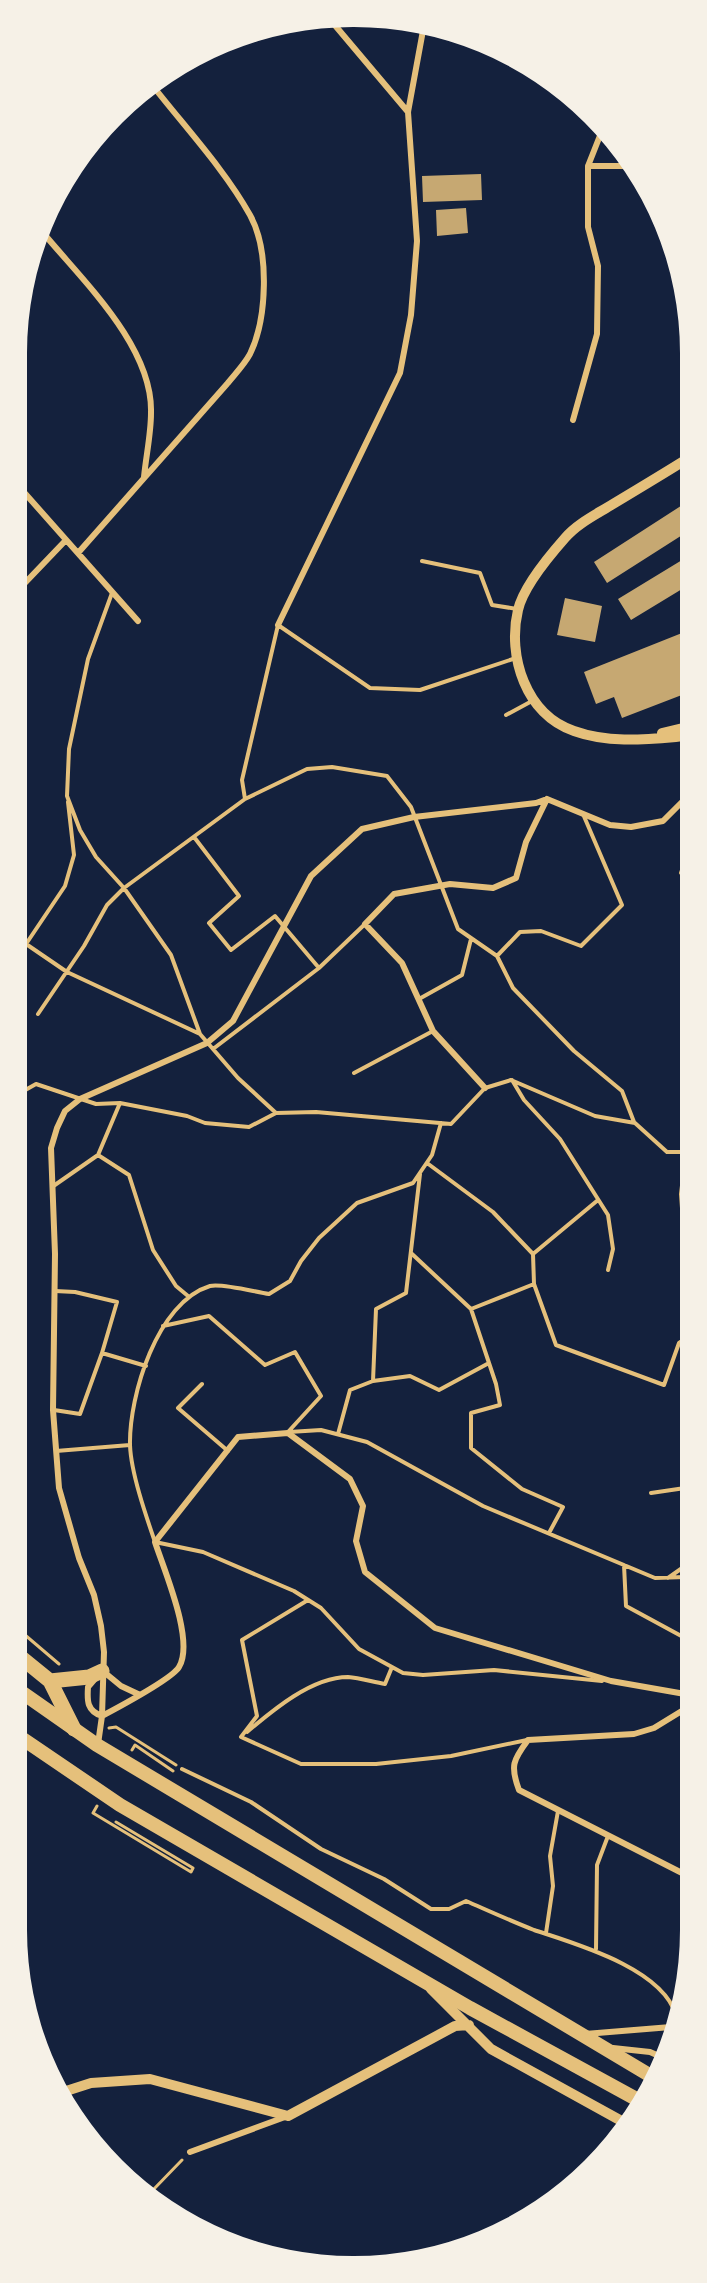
<svg xmlns="http://www.w3.org/2000/svg" width="707" height="2283" font-family="'Fira Sans Condensed',sans-serif">
<style>
.building{fill:#c6a872}
.lines{fill:none;stroke-linecap:round;stroke-linejoin:round}
.path{stroke:#e5c07b;stroke-width:3}
.service{stroke:#e5c07b;stroke-width:4}
.minor{stroke:#e5c07b;stroke-width:6}
.tertiary{stroke:#e5c07b;stroke-width:10}
.primary{stroke:#e5c07b;stroke-width:14}
.motorway{stroke:#e5c07b;stroke-width:15}
</style>
<rect width="100%" height="100%" fill="#14213d"/>
<path class="building" d="M481,174L482,200L423,202L422,176Z
M466,208L468,233L437,236L436,210Z
M687,502V532L607,583L594,562Z
M687,557V586L631,620L618,599Z
M565,598L602,606L595,642L557,635Z
M687,631V693L622,718L614,697L596,704L584,672Z"/>
<g class="lines">
<path class="path" d="M18,1629L59,1664
M109,1728L116,1727L176,1765
M132,1750L135,1745L173,1771
M97,1806L93,1813L191,1872L193,1868L116,1822
M152,2191L182,2160"/>
<path class="service" d="M422,561L480,573L492,605L517,609
M112,593L88,659L69,749L67,796L80,830L96,857L124,888L171,955L200,1034L238,1078L276,1113L316,1112L451,1124L485,1088L511,1080L595,1116L635,1123L667,1152H686
M506,715L532,701
M245,799L307,769L332,767L387,776L411,807L458,929L497,956L513,988L574,1051L622,1091L634,1122
M68,802L74,855L65,886L26,944L67,972L200,1034
M194,837L239,896L209,923L231,950L275,916L319,968
M686,877L681,873L686,859
M497,956L520,932L541,931L581,946L622,905L583,814
M419,999L462,975L471,939
M38,1014L84,946L107,905L124,888L245,799L242,780L278,625L370,688L420,690L516,658
M213,1049L319,968L365,924
M354,1073L433,1031
M512,1080L524,1100L560,1139L608,1215L613,1249L608,1270
M20,1093L36,1084L96,1104L120,1103L187,1116L205,1123L249,1127L276,1113
M441,1123L432,1155L413,1183L357,1203L319,1238L301,1261L290,1281L269,1294C255,1292 222,1283 210,1286C157,1302 129,1396 130,1445C131,1473 146,1516 155,1542L203,1552L294,1591L321,1608L359,1649L403,1673L423,1675L494,1670L602,1681
M686,1152L681,1194L683,1222L686,1223
M98,1155L129,1175L153,1250L176,1286L188,1296
M427,1163L493,1212L533,1254L534,1284L556,1345L664,1385L679,1343L685,1339
M52,1187L98,1155L120,1103
M411,1253L471,1309L496,1384L500,1405L471,1413V1448L522,1489L563,1507L549,1533
M533,1254L598,1200
M55,1291L75,1292L117,1302L102,1353
M471,1309L534,1284
M163,1326L209,1316L265,1365L295,1352L321,1396L288,1432
M373,1381L410,1376L439,1390L489,1363
M202,1384L178,1408L228,1451
M54,1410L80,1414L102,1353L146,1366
M289,1432L321,1430L367,1442L483,1506L655,1578L685,1577
M338,1434L350,1390L373,1381L376,1309L406,1293L420,1174
M56,1451L130,1445
M651,1493L685,1488
M624,1565L626,1606L685,1638
M668,1578L685,1566
M308,1600L242,1640L257,1716L241,1737L301,1764H376L451,1756L527,1740
M247,1732C273,1710 312,1677 348,1677C360,1678 373,1682 385,1684L392,1667
M182,1769L251,1802L321,1849L384,1879L431,1909H449L466,1901C489,1911 511,1921 534,1930C576,1944 662,1968 676,2015
M546,1933L553,1886L550,1856L558,1811
M596,1949L597,1865L608,1836"/>
<path class="minor" d="M333,23L408,112
M588,166H630
M45,235C84,282 153,347 151,413C151,434 146,456 144,477
M573,420L597,334L598,266L588,227V166L603,128
M22,490L138,621
M78,553L227,384C235,374 244,365 250,354C267,319 270,251 250,215C225,170 185,127 153,86
M22,586L66,540
M278,625L400,373L411,315L417,241L408,112L424,25
M485,1088L433,1031L402,963L365,924L394,894L450,884L493,888L516,878L526,842L547,799
M104,1672L121,1686L138,1694
M94,1680L88,1687C87,1701 87,1711 102,1716C117,1708 172,1679 179,1667C195,1641 164,1570 155,1542L238,1437L288,1433L350,1479L363,1506L356,1541L365,1572L435,1628L611,1681L685,1694
M98,1744L102,1716L104,1652L101,1626L94,1595L79,1558L59,1488L53,1410L55,1254L51,1148L57,1128L65,1111L80,1099L207,1043L233,1021L311,876L362,829L414,817L536,803L547,799L610,825L631,827L663,821L687,797
M684,1874L519,1790C510,1766 513,1760 528,1740L634,1734L654,1728L685,1709
M585,2034L671,2027
M613,2048L650,2052L659,2056
M190,2152L285,2117"/>
<path class="tertiary" d="M662,733L687,727
M687,736C649,739 610,744 574,731C526,715 507,656 518,610C523,588 550,555 565,538C578,523 597,514 613,504C638,489 663,474 687,459
M431,1989L491,2049L627,2124
M63,2092L91,2083L150,2079L288,2116L455,2026L469,2025"/>
<path class="primary" d="M17,1689L97,1745L651,2076
M17,1735L120,1805L470,2008L640,2101"/>
<path class="motorway" d="M18,1655L50,1681L89,1677L102,1671
M50,1681L74,1729"/>
</g>
<path d="M0 0H707V2283H0ZM353 27H354A326 326 0 0 1 680 353V1930A326 326 0 0 1 354 2256H353A326 326 0 0 1 27 1930V353A326 326 0 0 1 353 27Z" fill="#f6f1e7" fill-rule="evenodd"/>
</svg>
